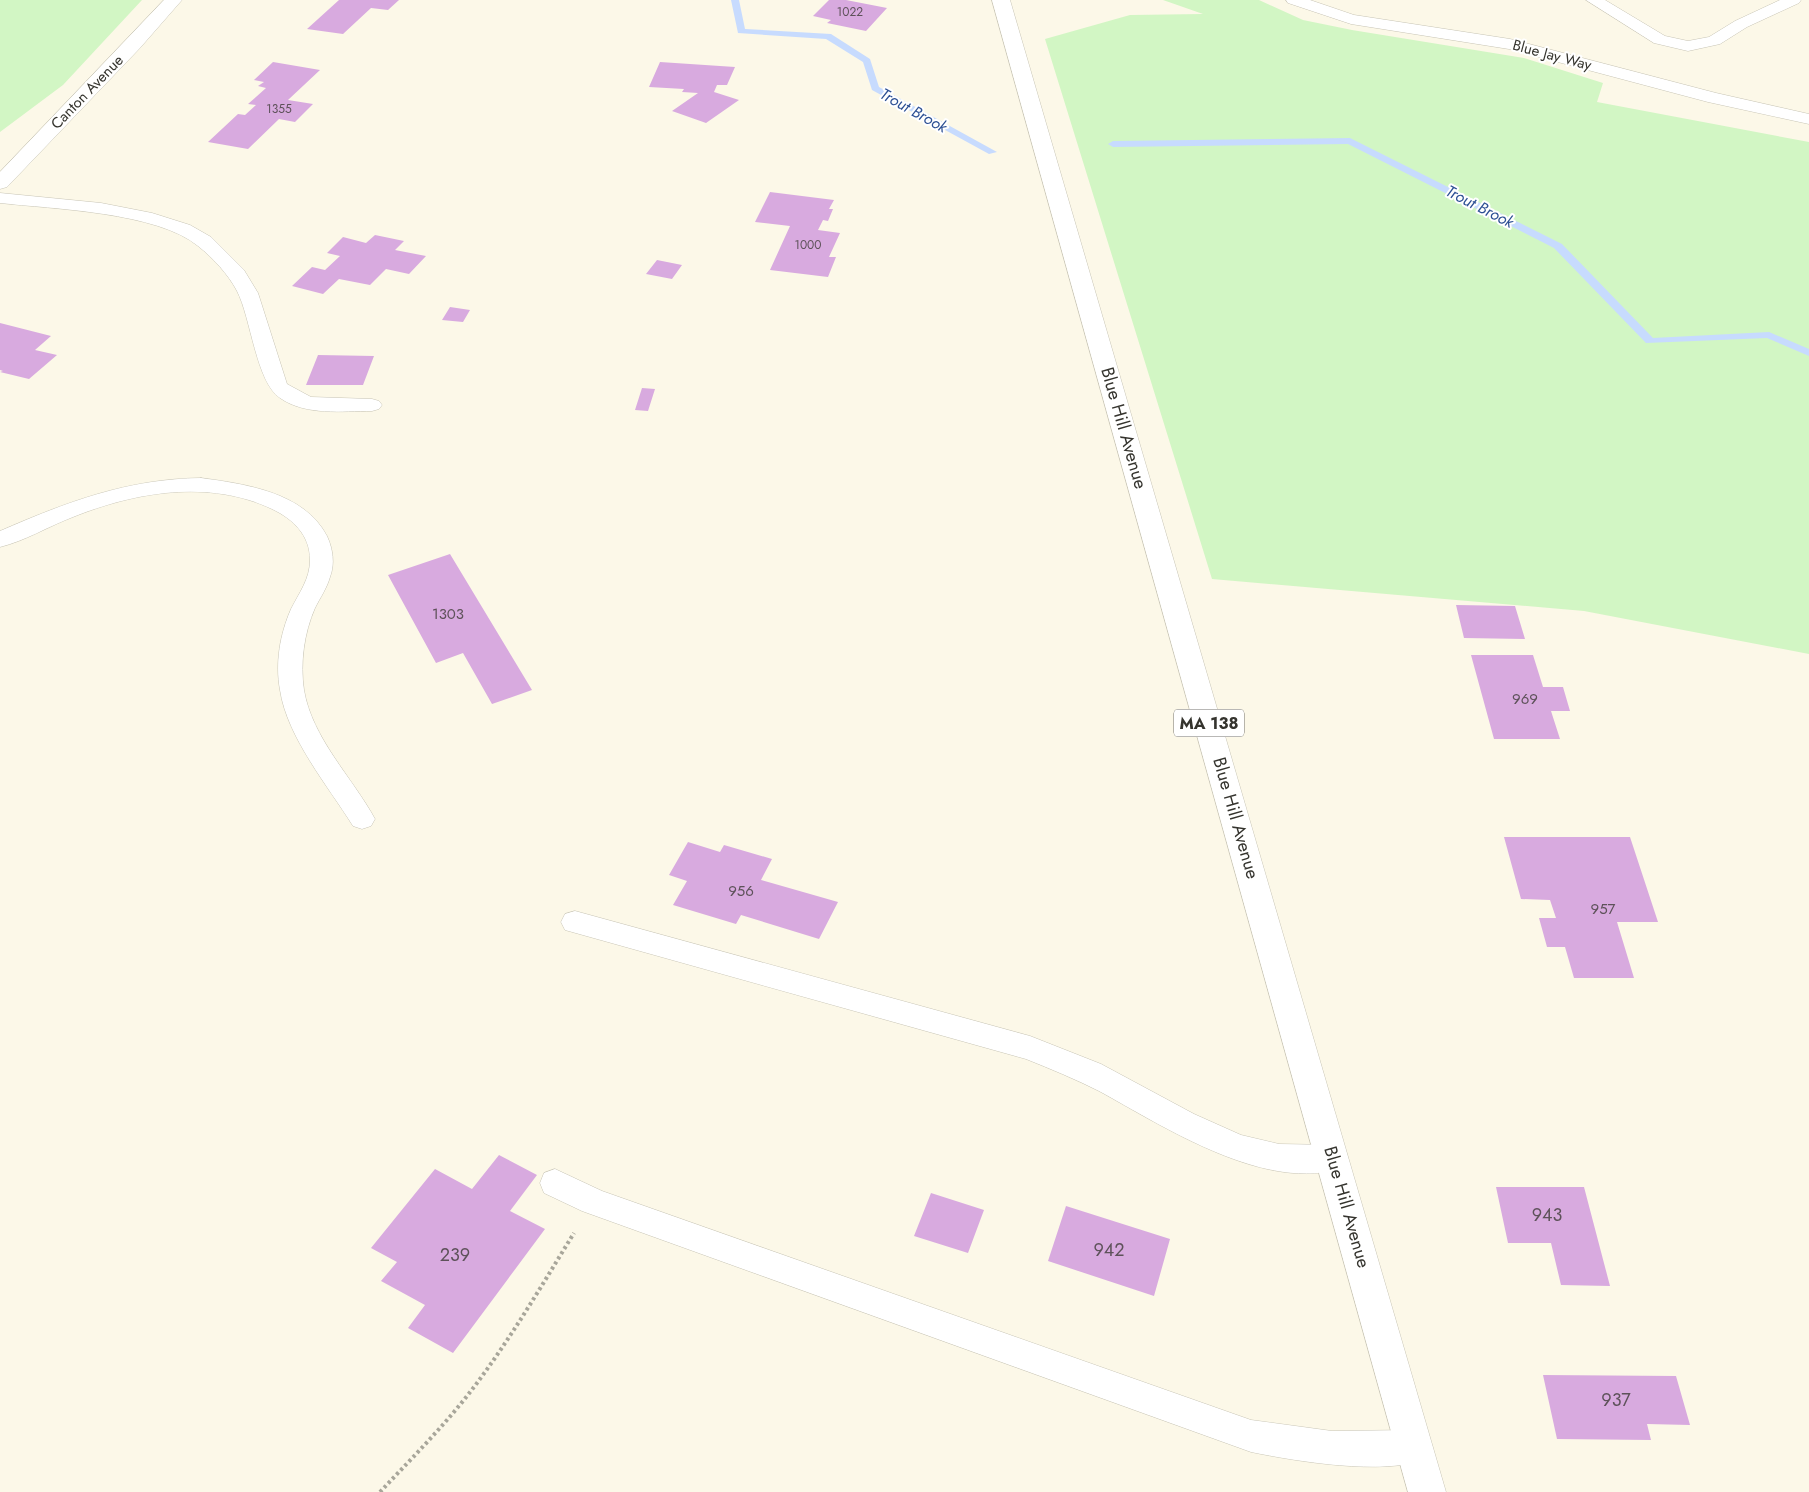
<svg xmlns="http://www.w3.org/2000/svg" width="1809" height="1492" font-family="Jost,sans-serif">
<style>
.green{fill:#d2f6c4}
.lines{fill:none;stroke-linecap:round;stroke-linejoin:round}
.stream{fill:#c7dbfe;fill-rule:evenodd}
.building{fill:#d8aadf}
.lane-casing{stroke:#c8c5b6;stroke-width:1}
.secondary-casing{stroke:#c8c5b6;stroke-width:1}
.highway-casing{stroke:#c8c5b6;stroke-width:1}
.path{stroke:#a8a69a;stroke-width:4;stroke-dasharray:3 3;stroke-linecap:butt}
.lane{fill:#fff;fill-rule:evenodd}
.secondary{fill:#fff;fill-rule:evenodd}
.highway{fill:#fff;fill-rule:evenodd}
.labels{text-anchor:middle;stroke-width:4;stroke-linejoin:round;paint-order:stroke}
.far-number-label{font-size:12px;fill:#5e525a}
.far-street-label{font-size:15px;fill:#35342e;stroke:#fff}
.number-label{font-size:15px;fill:#5e525a}
.far-water-label{font-size:16px;font-style:italic;fill:#2d5094;stroke:#fff}
.shield{fill:#fff;stroke:#72716d;stroke-width:1}
.shield-label{font-size:16px;font-weight:bold;fill:#35342e}
.street-label{font-size:18px;fill:#35342e;stroke:#fff}
.near-number-label{font-size:18px;fill:#5e525a}
</style>
<rect width="100%" height="100%" fill="#fcf8e8"/>
<path class="green" d="M0,0H142L63,85L0,132Z
M1163,0H1259L1303,20L1352,30L1524,58L1603,83L1597,102L1809,142V654L1584,611L1212,579L1045,39L1130,15L1203,14Z"/>
<g class="lines">
<path class="stream" d="M731,0H739L745,29L831,34L870,59L879,87L997,152L989,154L872,90L863,62L826,39L738,33Z
M1350,138L1562,244L1653,338L1769,332L1809,349V356L1767,338L1646,343L1554,248L1348,144L1113,147L1108,144L1113,141Z"/>
</g>
<path class="building" d="M339,0H399L388,10L371,8L343,34L307,29Z
M829,0H846L887,8L866,31L827,23L831,20L813,16Z
M273,62L320,70L288,100L313,104L295,122L279,119L248,149L208,142L238,114L245,115L256,105L248,104L266,88L258,86L264,82L254,80Z
M660,62L735,67L727,85H717L714,92L739,100L706,123L672,111L698,93L682,92L684,89L649,87Z
M770,192L834,200L829,209H833L828,221L823,220L818,230L840,233L829,257H836L828,277L770,270L790,226L755,222Z
M375,235L404,241L395,250L426,256L409,274L386,269L370,285L339,279L323,294L292,286L312,267L325,270L340,256L327,253L343,237L366,243Z
M657,260L682,265L672,279L646,274Z
M450,307L470,310L463,322L442,320Z
M0,323L51,336L35,350L57,355L29,379L0,372L3,371L0,370Z
M318,355L374,356L363,385H306Z
M642,388L655,389L648,411L635,410Z
M450,554L532,690L492,704L463,653L436,663L388,575Z
M1456,605L1515,606L1525,639L1464,638Z
M1471,655H1533L1543,687H1563L1570,711H1551L1560,739H1494Z
M1504,837H1630L1658,922H1617L1634,978H1574L1565,947H1547L1539,918H1556L1550,900L1521,899Z
M688,842L720,852L724,845L772,859L761,880L838,902L819,939L741,915L736,924L673,905L687,881L669,875Z
M499,1155L537,1175L510,1211L545,1229L453,1353L408,1328L425,1305L381,1281L397,1262L371,1248L435,1169L472,1189Z
M1496,1187H1584L1610,1286L1561,1285L1551,1243H1508Z
M931,1193L984,1210L968,1253L914,1236Z
M1066,1206L1170,1239L1154,1296L1048,1261Z
M1543,1375L1676,1376L1690,1425L1647,1424L1651,1440L1557,1439Z"/>
<g class="lines">
<defs>
<path id="lane" d="M1286,0H1310L1354,15L1510,39L1716,93L1809,114V124L1708,102L1509,49L1351,24L1288,3Z
M1586,0H1605L1665,36L1688,41L1709,37L1735,21L1780,0H1801L1799,3L1747,27L1720,44L1688,51L1654,43Z
M0,193L101,203L152,213L190,225L211,237L244,270L258,293L287,384L311,397L372,399L379,401L382,405L379,409L372,411C342,411 306,416 280,398C256,382 251,318 237,291C228,274 213,258 198,246C157,212 53,209 0,203Z
M201,478C245,484 304,492 327,536C333,549 335,564 330,577C327,588 320,598 315,608C304,633 300,663 304,690C312,738 352,777 375,819L371,826L362,829L353,826C328,786 287,737 280,690C275,663 280,634 291,609C299,593 310,579 310,560C310,535 293,519 272,509C209,479 135,492 73,517C49,526 25,541 0,547V531C67,502 127,479 201,478Z
M575,911L1030,1036L1101,1064L1194,1114L1241,1135L1279,1144L1333,1145L1344,1149L1348,1158L1344,1167C1268,1195 1163,1126 1099,1091C1075,1079 1051,1069 1026,1059L565,930L561,922L565,914Z
M555,1169L602,1191L1251,1420L1332,1431L1414,1430L1426,1435L1431,1447L1426,1459C1384,1476 1295,1461 1251,1452L582,1211L544,1193L540,1183L544,1173Z"/>
<path id="secondary" d="M164,0H182L140,48L7,187L0,189V172Z"/>
<path id="highway" d="M992,0H1010L1446,1492H1408Z"/>
</defs>
<use href="#lane" class="lane-casing"/>
<use href="#secondary" class="secondary-casing"/>
<use href="#highway" class="highway-casing"/>
<path class="path" d="M380,1492C412,1458 446,1424 474,1387C511,1338 542,1285 574,1233"/>
<use href="#lane" class="lane"/>
<use href="#secondary" class="secondary"/>
<use href="#highway" class="highway"/>
</g>
<g class="labels">
<g class="far-number-label">
<text x="850" y="16">1022</text>
<text x="279" y="113">1355</text>
<text x="808" y="249">1000</text>
</g>
<g class="far-street-label">
<text transform="translate(1552 55) rotate(15)" y="5">Blue Jay Way</text>
<text transform="translate(87 92) rotate(-46)" y="5">Canton Avenue</text>
</g>
<g class="number-label">
<text x="448" y="619">1303</text>
<text x="1525" y="704">969</text>
<text x="741" y="896">956</text>
<text x="1603" y="914">957</text>
</g>
<g class="far-water-label">
<text transform="translate(914 110) rotate(29)" y="6">Trout Brook</text>
<text transform="translate(1480 206) rotate(27)" y="6">Trout Brook</text>
</g>
<rect class="shield" x="1174" y="709.5" width="70" height="27" rx="4"/>
<g class="shield-label">
<text x="1209" y="729">MA 138</text>
</g>
<g class="street-label">
<text transform="translate(1124 428) rotate(74)" y="6">Blue Hill Avenue</text>
<text transform="translate(1236 818) rotate(74)" y="6">Blue Hill Avenue</text>
<text transform="translate(1347 1207) rotate(74)" y="6">Blue Hill Avenue</text>
</g>
<g class="near-number-label">
<text x="1547" y="1221">943</text>
<text x="1109" y="1256">942</text>
<text x="455" y="1261">239</text>
<text x="1616" y="1406">937</text>
</g>
</g>
</svg>
